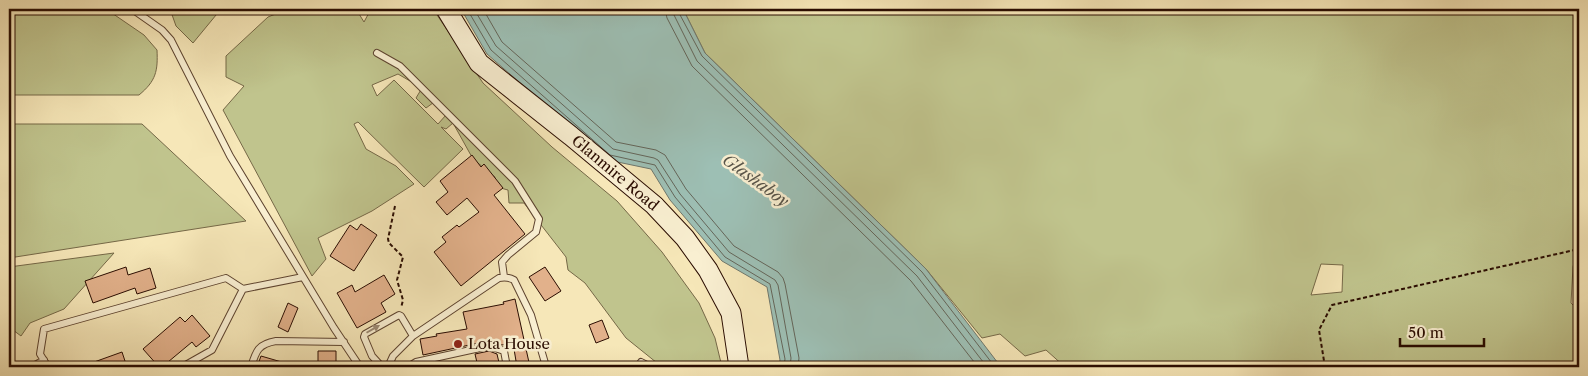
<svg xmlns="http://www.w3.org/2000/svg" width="1588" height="376" font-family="'Libre Caslon Text',serif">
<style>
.green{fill:#c0c48d;stroke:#756847;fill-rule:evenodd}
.water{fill:#9dbfb4;stroke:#6f776c}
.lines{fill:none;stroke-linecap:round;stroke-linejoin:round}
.shore{stroke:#64665a;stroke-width:1}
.building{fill:#e2b18b;stroke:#2a0c01}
.service-casing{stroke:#5d432f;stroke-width:8}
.secondary-casing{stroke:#2a0c01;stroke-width:21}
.path{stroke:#2a0c01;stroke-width:2;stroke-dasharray:4 2.5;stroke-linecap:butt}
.service{stroke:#f9efd1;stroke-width:6}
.secondary{stroke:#f9efd1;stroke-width:19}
.oneway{fill:#9c8973}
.poi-dot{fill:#8f2418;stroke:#f9efd1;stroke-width:2}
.labels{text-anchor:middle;stroke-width:5;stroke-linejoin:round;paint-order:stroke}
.street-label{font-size:15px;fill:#2a0c01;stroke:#f9efd1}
.poi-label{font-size:15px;fill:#2a0c01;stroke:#f9efd1;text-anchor:start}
.water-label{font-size:16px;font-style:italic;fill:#585449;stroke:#f9efd1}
</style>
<rect width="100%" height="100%" fill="#f6e7b8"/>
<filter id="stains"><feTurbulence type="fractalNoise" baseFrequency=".004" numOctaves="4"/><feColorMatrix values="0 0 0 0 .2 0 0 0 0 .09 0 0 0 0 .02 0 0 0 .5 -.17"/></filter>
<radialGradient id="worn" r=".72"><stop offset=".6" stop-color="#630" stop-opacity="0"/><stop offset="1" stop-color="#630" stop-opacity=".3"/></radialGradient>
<path class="green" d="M9,9H106L144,35L157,50C158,71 156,81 139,95H9Z
M170,9H221L193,43L176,26Z
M288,9H356L364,22L371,9H433L483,83L552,147L617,201L662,252L699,303L715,338L722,367H662L626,338L585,283L568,270L566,257L524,203H509L508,190L493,186L495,177L473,159L453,123L446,129L441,127L463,149L424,187L358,122L354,124L366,149L396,166L414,184L372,211L318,238L326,259L312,276L223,110L244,86L226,77V56L268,17ZM398,74L422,88L416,98L426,108L437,100L446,115L438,124L394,80L377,96L372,85Z
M683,9H1579V239L1573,267L1571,303L1579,311V367H1065L1046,350L1025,356L1000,334L982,338L926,269L705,53ZM1321,264L1343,265L1342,292L1311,295Z
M9,124H142L246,221L9,258Z
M114,253L64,309L30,323L21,336L9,327V267Z"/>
<path class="water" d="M461,9H683L705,53L926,269L1001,367H779L780,360L767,287L722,261L670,200L651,169L608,160L487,54Z"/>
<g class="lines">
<path class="shore" d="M467,9L491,50L610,155L655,165L675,197L725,257L770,284L785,359L784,367
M474,9L496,46L613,149L654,158L658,160L680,194L729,252L775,280L778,285L791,358L790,367
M483,9L502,42L616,142L656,150L665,155L686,189L734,246L778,272L783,278L785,284L799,358L798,367
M665,9L667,18L692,66L911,281L978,367
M673,9L674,15L697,61L917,276L987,367
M679,9V13L702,56L922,272L995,367"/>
</g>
<path class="building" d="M472,155L481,167L484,164L503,188L494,195L525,234L461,286L434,252L446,242L442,237L457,225L459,227L479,212L467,198L447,215L436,202L448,192L440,181Z
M361,224L377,235L354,271L330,256L350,225L357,230Z
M126,267L128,275L150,268L156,288L137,294L135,288L93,303L85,281Z
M545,267L561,291L545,301L529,277Z
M384,275L395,294L381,303L386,312L357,328L337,293L352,285L355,292Z
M515,299L530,367H517L513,343L502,345L488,341L423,355L420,339L437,336L436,334L467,329L463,312L504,304L503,302Z
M288,303L298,308L288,332L278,327Z
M192,315L210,336L196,347L192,342L162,367H159L143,349L180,317L185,322Z
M602,320L609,338L596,343L589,325Z
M318,351H336V367H318Z
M489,351L497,354L500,367H478L475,354Z
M122,352L127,367H83V366Z
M261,356L292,365V367H257Z"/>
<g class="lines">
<defs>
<path id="service" d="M132,9L162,30L171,40L230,156L334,328L360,367
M377,53L400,66L515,181L539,219L536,232L508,255L502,262L504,277
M35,365L44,360
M48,367L40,354L44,329L226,278L243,289L303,277
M182,367L212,350L243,289
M251,367C256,351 258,344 276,341L344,342
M382,367L372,356L364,337L365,334L399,315L401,316L413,336
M388,367L393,356L413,336L499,278C505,277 509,277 514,280L531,315L545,363
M408,367L416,362L489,346L504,351L507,367
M638,367L641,362L651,367"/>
<path id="secondary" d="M446,9L479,63L571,136L654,205L685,238L708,270L731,313L739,367"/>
</defs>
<use href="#service" class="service-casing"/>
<use href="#secondary" class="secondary-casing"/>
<path class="path" d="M395,206L388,239L389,243L403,257L397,280L403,300L401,308
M534,367V365L538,364
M1325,367L1319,330L1332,305L1579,249"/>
<use href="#service" class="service"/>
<use href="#secondary" class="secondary"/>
</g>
<defs><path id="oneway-solid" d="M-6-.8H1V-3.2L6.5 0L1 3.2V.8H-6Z" transform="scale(1.25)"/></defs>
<use class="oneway" href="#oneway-solid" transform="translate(373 329) rotate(-30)"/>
<circle class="poi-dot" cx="458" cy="344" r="5"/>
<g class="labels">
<g class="street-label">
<text transform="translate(615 173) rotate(40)" y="5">Glanmire Road</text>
</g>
<g class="poi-label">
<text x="468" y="349">Lota House</text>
</g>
<g class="water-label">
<text transform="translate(756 180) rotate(36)" y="6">Glashaboy</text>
</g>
</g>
<rect width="1588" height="376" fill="none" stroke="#f6e7b8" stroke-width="30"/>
<rect x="10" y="10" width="1568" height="356" fill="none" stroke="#2a0c01" stroke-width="2.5"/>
<rect x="15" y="15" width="1558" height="346" fill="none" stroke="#2a0c01"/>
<path d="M1400 338v8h84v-8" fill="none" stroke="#2a0c01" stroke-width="2.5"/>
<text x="1408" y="338" font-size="15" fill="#2a0c01" stroke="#f9efd1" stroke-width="4" paint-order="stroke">50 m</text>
<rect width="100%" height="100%" filter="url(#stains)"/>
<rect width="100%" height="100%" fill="url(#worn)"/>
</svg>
